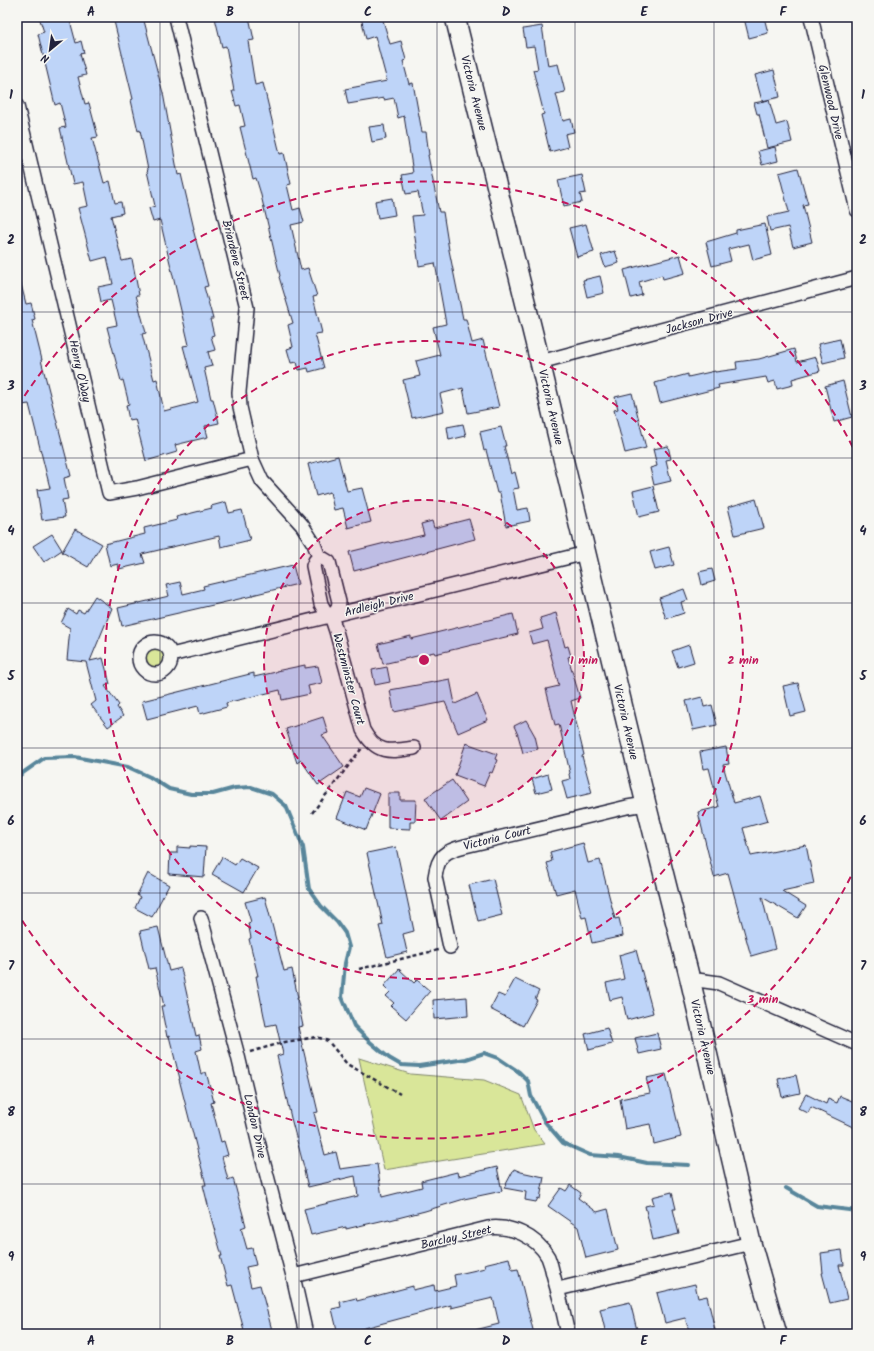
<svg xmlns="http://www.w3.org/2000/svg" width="874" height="1351" font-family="Kalam,sans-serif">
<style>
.green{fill:#d9e699;stroke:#7e846a}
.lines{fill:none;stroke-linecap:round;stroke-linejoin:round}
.stream{stroke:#58869b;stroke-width:4}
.building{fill:#bed4f8;stroke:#22223b}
.street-casing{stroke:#22223b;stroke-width:16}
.secondary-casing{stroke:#22223b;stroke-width:22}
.path{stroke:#22223b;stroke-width:2.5;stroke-dasharray:4 3;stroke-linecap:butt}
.street{stroke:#f6f6f2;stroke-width:13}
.secondary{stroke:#f6f6f2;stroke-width:19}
.grid{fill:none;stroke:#22223b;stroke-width:1;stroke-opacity:0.55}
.ring{fill:none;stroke:#c2185b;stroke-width:2;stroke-dasharray:7 5}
.labels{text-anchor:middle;stroke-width:3;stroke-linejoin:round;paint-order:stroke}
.street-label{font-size:12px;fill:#22223b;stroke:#f6f6f2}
.centre{fill:#c2185b;stroke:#f6f6f2;stroke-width:2}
.ring-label{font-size:12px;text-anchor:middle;font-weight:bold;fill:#c2185b;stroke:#f6f6f2;stroke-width:3;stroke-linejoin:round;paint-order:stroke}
.neatline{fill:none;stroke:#22223b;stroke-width:1.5}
.grid-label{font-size:13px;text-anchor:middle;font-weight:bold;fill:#22223b}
</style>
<rect width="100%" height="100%" fill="#f6f6f2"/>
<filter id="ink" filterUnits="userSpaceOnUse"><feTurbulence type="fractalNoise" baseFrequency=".025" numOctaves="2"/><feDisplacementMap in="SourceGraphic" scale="8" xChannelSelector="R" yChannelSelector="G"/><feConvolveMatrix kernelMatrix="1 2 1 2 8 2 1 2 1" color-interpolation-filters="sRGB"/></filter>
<g filter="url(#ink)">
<path class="green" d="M146 658a9 9 0 1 1 18 0a9 9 0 1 1-18 0Z
M359,1058L410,1074L484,1080L521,1095L534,1130L545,1144L384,1170Z"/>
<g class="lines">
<path class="stream" d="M17,777L44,758L75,757L128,767L150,777L169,789L191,794H213L235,788L251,787L272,794L286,806L303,847L309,889L321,906L337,922L345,933L349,947L345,963L342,997L354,1026L369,1041L389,1058L401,1065L419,1066L466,1059L484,1053L498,1058L519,1072L528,1081L531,1096L545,1122L563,1143L590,1155L619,1157L647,1163L689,1165
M786,1188L817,1206L857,1211"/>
</g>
<path class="building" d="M39,17H69L76,43L81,41L84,53L80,54L86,75L78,77L85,104L89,103L98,137L92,138L104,183L110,181L115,203L121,202L123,213L111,216L122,261L132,259L139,295H136L146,333L142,334L154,380L157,379L164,411L198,402L183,346L189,345L160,220L153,222L149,208L155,206L147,171L148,170L140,130L138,131L131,100L133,99L113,17H143L163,93L178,175L181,174L194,229H193L208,286L204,287L213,319H210L214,335L211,336L215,350L208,352L212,366L204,368L211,399H213L219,423L205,426L208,437L175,445L177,452L146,461L135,419L129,420L126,405L129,404L123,380L121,381L107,327L117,325L111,300L101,302L98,287L113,284L107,257L92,261L78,208L88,206L83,182L73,184L60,128L66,127L60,103L55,105L38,34L44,32Z
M221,17H249L254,40L248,41L255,85L263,83L280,154L284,153L291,184L287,185L293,210L300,208L304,222L291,225L301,270L308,268L317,296L313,297L322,333L315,334L324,368L309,372L308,368L299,370L297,362L291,363L287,349L293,347L288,325L293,323L279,277L280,276L260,191L256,178L253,179L240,127L245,126L240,105L236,106L232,91H234L226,46L222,47L215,18Z
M361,17H382L390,44L401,41L406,60L403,61L409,84L413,83L422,132H426L429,155H428L439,212H443L449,250L463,319H466L472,343L483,340L499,407L468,413L463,388L440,394L444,411L412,418L403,380L420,376L416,361L440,355L433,327L446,324L435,263L419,266L412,216L423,215L418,192L406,194L402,175L413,173L404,116L398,118L394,98L384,100V98L348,104L345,89L387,81L375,36L366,39Z
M750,17H764L768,33L749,38L744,18Z
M542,26L548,66L558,64L565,92L556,94L563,121L571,119L574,132L565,134L568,147L550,152L541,115L544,114L533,70L538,69L534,46L526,47L523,29Z
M774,70L780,97L762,101L755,75Z
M769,100L776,125L787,122L792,142L767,148L759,114H757L754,103Z
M384,125L386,139L372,142L369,127Z
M775,147L778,161L762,165L758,151Z
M798,168L808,204L803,205L812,242L793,247L788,227L770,231L767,217L789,212L779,173Z
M582,175L586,193L580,194L582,202L564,206L558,180Z
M392,198L395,215L378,218L375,201Z
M586,224L594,252L577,257L569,228Z
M765,224L772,255L753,260L749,244L728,249L731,261L712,266L706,242L736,233V230Z
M615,251L619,263L605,267L601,255Z
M680,255L685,273L663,279L662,275L639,282L642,295L631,298L624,270Z
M600,276L604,293L587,297L583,280Z
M17,284H21L26,304L31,303L35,319L32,320L42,360H41L71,476L64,478L68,499L62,500L65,517L42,520L37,490L50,488L29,404L22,405L17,385Z
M840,339L844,358L823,363L818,344Z
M794,349L797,362L816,357L820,371L792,379L793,385L777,389L775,381L768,383L766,377L718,385L719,388L660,403L655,383L688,374V377L715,371V372L737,369L736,362L759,359Z
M843,381L852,417L834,422L825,386Z
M632,393L646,448L625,453L614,410L618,409L615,397Z
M463,424L466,436L449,440L447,427Z
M501,427L506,446H504L511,474L515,472L519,488L513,489L517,510L528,508L530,521L506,526L500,493H497L486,450L484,451L480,432Z
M668,446L671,459L666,460L671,481L654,485L650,468L657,466L653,449Z
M338,456L347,491L362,488L371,522L348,528L343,508L334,510L330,492L316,496L308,464Z
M653,486L659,512L639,517L633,491Z
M756,499L764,528L735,535L728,507Z
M226,502L229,513L242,510L250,540L221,547L219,536L142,554L145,563L119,569L118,564L110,566L105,544L145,534L144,528L177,520L176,517L212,508L211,506Z
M469,519L475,539L354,571L349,552L389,542L390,543L424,535L421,524L432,521L434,528Z
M75,529L102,544L88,567L62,552Z
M52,534L62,550L44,562L33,546Z
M669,547L674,565L655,570L650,552Z
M293,565L298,584L252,595V596L122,626L118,608L169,596L166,585L180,582L183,594L204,589L203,586Z
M712,569L715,581L702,585L699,572Z
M684,589L688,600L681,602L684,613L666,619L659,598Z
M95,596L112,608L90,661L103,658L110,684L105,686L119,705L117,707L123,716L108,727L91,705L96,701L86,662L67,660L70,628L61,623L68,609L76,614L78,610L84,613Z
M556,613L565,647L568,646L571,656L568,657L580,698L571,701L584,755L582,756L592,793L567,799L562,781L570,779L569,774L570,773L559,724L555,725L546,689L559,686L547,640L532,644L529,633L543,629L540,618Z
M513,614L518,634L435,654L434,652L383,664L378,644L411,636V639Z
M689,645L694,662L678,667L672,651Z
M305,665V668L318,666L322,683L308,686L310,694L282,700L280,690L226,703L227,707L200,714L198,706L147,719L142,701L254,673V677L276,672V671Z
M387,667L390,682L375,685L372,670Z
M450,679L455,704L477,694L488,720L458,733L445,702L394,712L390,690Z
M798,683L806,712L790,716L783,686Z
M702,697L704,707L712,705L717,725L693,730L686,701Z
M323,717L328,733L322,735L344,767L318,785L301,760L297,763L286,729Z
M526,720L535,736L538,749L523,753L518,735L514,726Z
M466,743L497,754L495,759L497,760L492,773L490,772L484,786L455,775Z
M726,747L729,764L723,765L734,803L760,796L768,821L743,828L751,856L806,845L814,884L782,891L806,906L798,918L762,897L775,949L751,956L728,873L714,877L698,812L719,807L709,768L703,769L700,752Z
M548,774L552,789L536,793L532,779Z
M452,780L467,802L441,821L425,798Z
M364,788L380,794L366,830L337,818L347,792L360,797Z
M388,793H400V800H416L415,822H410V829L388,828Z
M583,843L588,863L600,860L615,919L619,918L623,936L592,943L586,917L582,918L575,889L556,894L547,863L552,861L550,852Z
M190,846L206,847L204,877L169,874L170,853H177V847L190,848Z
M396,847L414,931L403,934L407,952L387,957L379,926L383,925L367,853Z
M222,857L235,865L240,858L258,868L244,892L212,874Z
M148,873L169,885L152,917L135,908L140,897L137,895Z
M493,879L502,915L478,921L469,885Z
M265,897L284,971L292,969L298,998H297L303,1026L298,1027L318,1112L314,1113L325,1155L336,1152L340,1169L377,1164L382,1197L422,1187L421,1181L457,1172L458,1176L497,1167L502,1191L464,1199L425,1211L390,1220L389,1219L346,1229V1227L311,1235L304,1209L358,1196L355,1176L308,1187L304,1171H305L291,1118L277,1056L283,1054L276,1024L266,1026L256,976H258L249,939L251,938L248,923L251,922L245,902Z
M158,927L169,971L181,968L196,1036L199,1035L202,1049L196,1051L201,1074L206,1072L214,1102L211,1103L221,1142L224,1141L228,1155L222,1157L228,1180L233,1178L246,1226L241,1228L247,1249L252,1248L256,1265L246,1267L251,1287L260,1285L273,1334H245L232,1285L228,1286L220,1256H222L212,1221L203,1185H206L179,1079H180L169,1036L167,1037L161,1006H164L155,968L149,969L140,931Z
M636,950L653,1013L627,1020L622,997L610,1000L606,983L624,979L619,955Z
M399,969L414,983L417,980L430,991L406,1019L391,1006L394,1003L386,996L390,992L384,986Z
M515,979L539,991L535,999L537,1000L523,1026L490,1009L498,994L505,997Z
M467,997L468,1016L434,1019L433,1000Z
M607,1028L612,1044L589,1050L585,1034Z
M657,1033L661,1049L639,1054L635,1038Z
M666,1074L681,1137L654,1144L650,1124L625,1129L620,1099L650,1093L646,1078Z
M796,1075L800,1093L782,1097L778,1079Z
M806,1094L826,1104L828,1099L837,1103L840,1096L857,1103V1129L811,1107L808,1113L798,1108Z
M514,1169L521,1172L544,1177L540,1199L538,1198L536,1202L525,1200L526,1192L504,1188Z
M570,1185L581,1193L578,1198L597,1212L608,1209L618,1250L586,1258L578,1227L548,1206L561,1188L566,1191Z
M672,1192L676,1209H673L679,1234L653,1240L645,1206L654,1204L652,1197Z
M842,1250L844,1265H839L847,1299L830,1303L822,1273H823L821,1253Z
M509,1258L512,1270L518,1269L534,1334H476L475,1330L499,1324L493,1298L451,1308V1305L361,1329L338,1334L332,1309L341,1307L340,1302L356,1298L357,1301L413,1286V1290L434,1285L435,1291L456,1286L454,1275L485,1268L484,1264Z
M695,1284L698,1298L707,1296L716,1334H690L685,1318L665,1323L657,1293Z
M630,1302L638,1334H606L600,1309Z"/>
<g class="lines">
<defs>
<path id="street" d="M176,17L247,308L239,392L240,407L252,459L262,481L302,525L314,544L319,557
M811,17L857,210
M17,106L109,493L137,488L252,459
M540,362L857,278
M319,557L324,559L329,562L339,602C338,609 337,612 331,616
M319,557L315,561L313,566L321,604L326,613L331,616
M331,616L336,631L363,730C376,754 389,752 414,748
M139 658a16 16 0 1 1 32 0a16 16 0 1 1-32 0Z
M171,655L586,553
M201,918L238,1056L259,1145L293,1276L306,1334
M450,947L435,877C438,855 445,851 465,846L627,807L646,804
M690,979L719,983L857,1044
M293,1276L488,1228C511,1225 536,1236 548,1257C550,1262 552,1269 553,1274C559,1294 564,1314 568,1334
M558,1289L751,1243"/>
<path id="secondary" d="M455,17L540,362L646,804L690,979L751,1243L777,1334"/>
</defs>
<use href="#street" class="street-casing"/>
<use href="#secondary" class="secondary-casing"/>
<path class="path" d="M312,813L362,748
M359,969L438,950
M250,1052L285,1042L317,1037L328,1041L347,1064L400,1094"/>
<use href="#street" class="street"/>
<use href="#secondary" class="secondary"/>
</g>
</g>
<path class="grid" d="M160,17V1334M299,17V1334M437,17V1334M575,17V1334M714,17V1334M17,167H857M17,312H857M17,458H857M17,603H857M17,748H857M17,893H857M17,1039H857M17,1184H857"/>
<circle cx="424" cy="660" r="160" fill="#c2185b" fill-opacity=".12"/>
<g class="ring">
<circle cx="424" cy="660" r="160"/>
<circle cx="424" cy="660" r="319"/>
<path d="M856 866A479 479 0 0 1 18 914M18 406A479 479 0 0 1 856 454"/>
</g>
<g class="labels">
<g class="street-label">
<text transform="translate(474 93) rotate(76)" y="4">Victoria Avenue</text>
<text transform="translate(831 102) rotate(77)" y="4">Glenwood Drive</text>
<text transform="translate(236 260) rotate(76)" y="4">Briardene Street</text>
<text transform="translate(699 321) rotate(-15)" y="4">Jackson Drive</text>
<text transform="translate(80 371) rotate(77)" y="4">Henry O'Way</text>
<text transform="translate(551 407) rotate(77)" y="4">Victoria Avenue</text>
<text transform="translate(379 604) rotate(-14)" y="4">Ardleigh Drive</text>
<text transform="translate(349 679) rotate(75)" y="4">Westminster Court</text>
<text transform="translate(626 722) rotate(77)" y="4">Victoria Avenue</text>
<text transform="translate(497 838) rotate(-14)" y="4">Victoria Court</text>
<text transform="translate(703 1037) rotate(77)" y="4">Victoria Avenue</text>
<text transform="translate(255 1126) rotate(77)" y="4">London Drive</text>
<text transform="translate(456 1237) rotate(-13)" y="4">Barclay Street</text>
</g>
</g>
<circle cx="424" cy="660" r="6" class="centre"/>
<g class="ring-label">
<text x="584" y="664">1 min</text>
<text x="743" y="664">2 min</text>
<text x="763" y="1003">3 min</text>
</g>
<rect width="874" height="1351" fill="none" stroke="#f6f6f2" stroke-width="44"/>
<g transform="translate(50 50) rotate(209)" stroke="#f6f6f2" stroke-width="3" paint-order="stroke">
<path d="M0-3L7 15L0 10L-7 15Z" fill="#22223b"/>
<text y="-6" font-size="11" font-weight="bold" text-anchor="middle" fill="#22223b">N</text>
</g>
<rect x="22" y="22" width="830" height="1307" class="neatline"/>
<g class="grid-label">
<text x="91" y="16">A</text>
<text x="230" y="16">B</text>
<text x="368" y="16">C</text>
<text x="506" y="16">D</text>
<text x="644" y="16">E</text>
<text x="783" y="16">F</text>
<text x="11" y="99">1</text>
<text x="863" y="99">1</text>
<text x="11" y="244">2</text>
<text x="863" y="244">2</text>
<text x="11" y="390">3</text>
<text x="863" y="390">3</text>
<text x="11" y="535">4</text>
<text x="863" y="535">4</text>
<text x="11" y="680">5</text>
<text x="863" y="680">5</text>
<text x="11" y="825">6</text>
<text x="863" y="825">6</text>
<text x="11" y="970">7</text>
<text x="863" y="970">7</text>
<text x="11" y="1116">8</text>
<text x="863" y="1116">8</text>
<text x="11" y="1261">9</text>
<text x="863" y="1261">9</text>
<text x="91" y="1345">A</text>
<text x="230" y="1345">B</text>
<text x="368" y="1345">C</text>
<text x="506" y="1345">D</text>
<text x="644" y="1345">E</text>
<text x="783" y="1345">F</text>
</g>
</svg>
